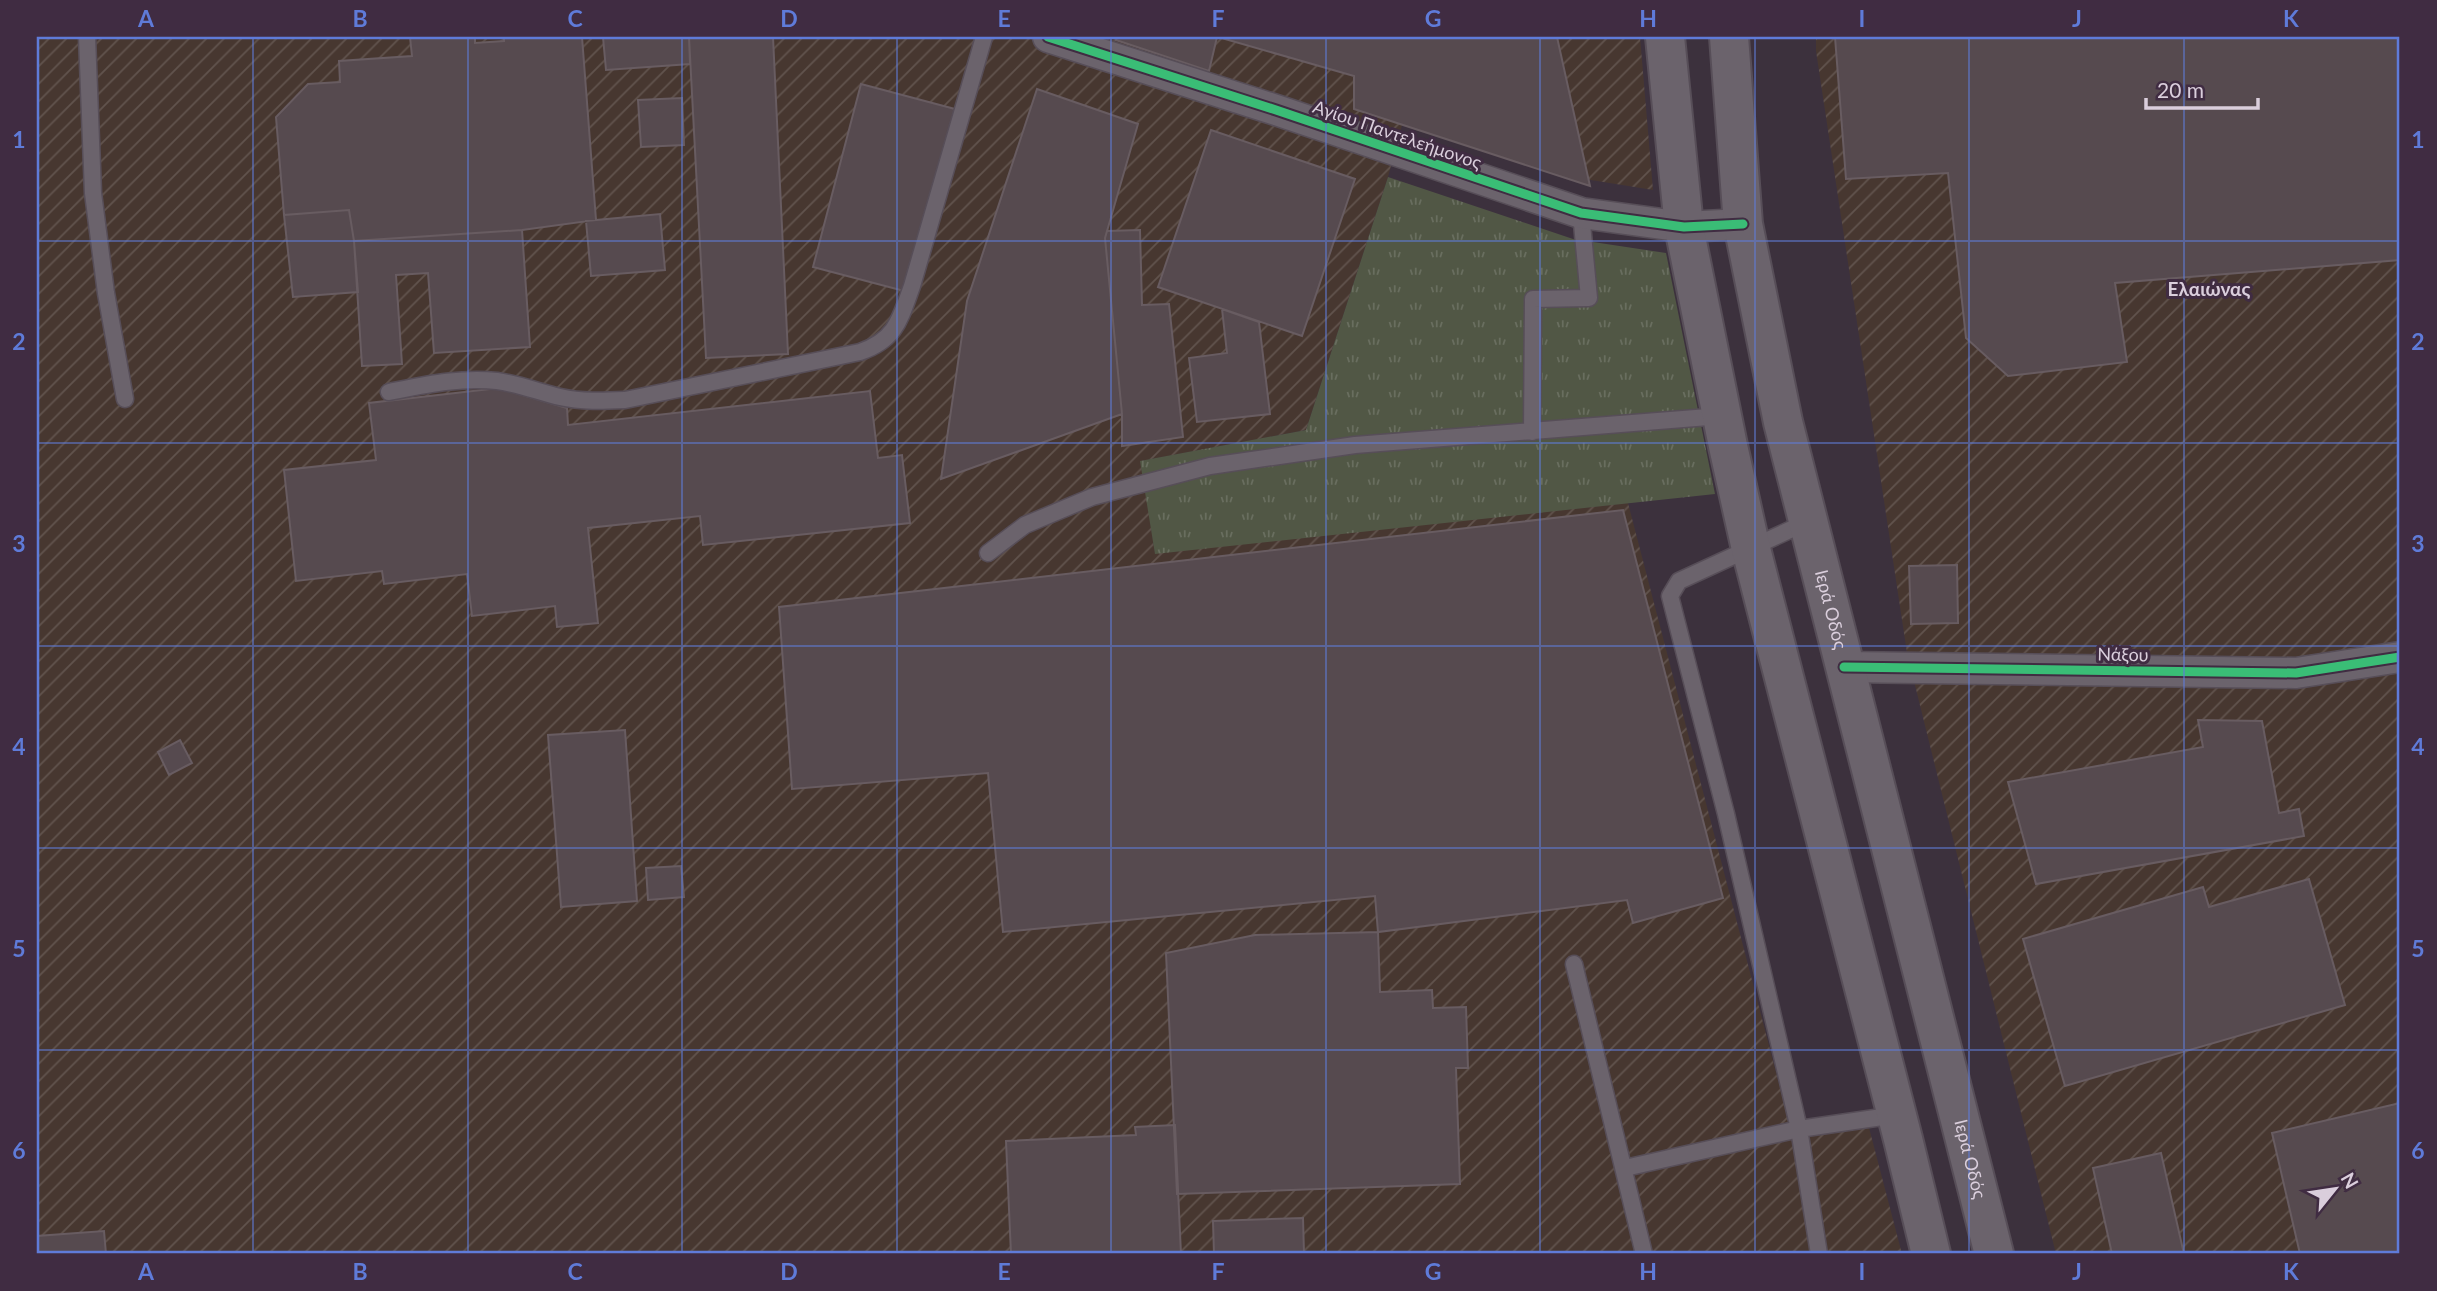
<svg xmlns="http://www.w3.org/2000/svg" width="2437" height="1291" font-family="Lato,sans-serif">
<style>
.industrial{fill:url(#industrial-furrows)}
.grass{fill:url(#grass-tufts)}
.building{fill:#564a4f;stroke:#685c61;stroke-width:2}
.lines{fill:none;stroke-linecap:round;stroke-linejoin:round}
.lane-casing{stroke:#574e58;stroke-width:19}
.street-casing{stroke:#574e58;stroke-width:33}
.secondary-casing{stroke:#574e58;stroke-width:42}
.lane{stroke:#6b636c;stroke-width:16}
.street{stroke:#6b636c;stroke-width:30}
.secondary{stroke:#6b636c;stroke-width:38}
.cycleway-casing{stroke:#402c42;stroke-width:13}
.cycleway{stroke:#3abd76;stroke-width:9}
.grid{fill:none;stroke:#5f7bd9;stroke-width:2;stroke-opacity:0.55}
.labels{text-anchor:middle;stroke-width:6;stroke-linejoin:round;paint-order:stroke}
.street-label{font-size:18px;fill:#dacedc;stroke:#402c42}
.neighbourhood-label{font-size:19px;font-weight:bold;fill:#dacedc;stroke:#402c42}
.neatline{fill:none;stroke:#5f7bd9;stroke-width:2.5}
.grid-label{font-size:23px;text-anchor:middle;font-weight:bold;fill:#5f7bd9}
</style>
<defs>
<pattern id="industrial-furrows" width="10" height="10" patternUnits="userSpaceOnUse" patternTransform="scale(1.75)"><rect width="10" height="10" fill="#473730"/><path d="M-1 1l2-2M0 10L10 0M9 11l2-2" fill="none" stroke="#61534d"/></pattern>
<pattern id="grass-tufts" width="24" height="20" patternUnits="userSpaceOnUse" patternTransform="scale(1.75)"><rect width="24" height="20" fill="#515745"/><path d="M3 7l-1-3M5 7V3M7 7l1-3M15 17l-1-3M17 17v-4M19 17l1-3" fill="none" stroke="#696e5f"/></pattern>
</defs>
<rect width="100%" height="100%" fill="#3c313d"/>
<path class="industrial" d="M37,37H1640L1653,190L1566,176L1402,125L1388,177L1306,430L1141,461L1155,553L1628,503L1792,1134L1867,1120L1902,1254H37Z
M1816,37H2400V1254H2056L1907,653L1816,51Z"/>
<path class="grass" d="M1388,177L1573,239L1666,253L1715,494L1155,554L1140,461L1306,430Z"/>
<path class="building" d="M410,37H475V43L504,41V37H582L596,220L522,230L354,241L349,210L284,215L276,117L308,84L340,82L339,61L412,56Z
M603,37H689L690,64L606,70Z
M689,37H773L788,354L706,358Z
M1117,37H1217L1209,71L1116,40Z
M1218,37H1557L1590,186L1354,109V76Z
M1835,37H2400V260L2115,283L2127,362L2008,376L1966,338L1948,173L1846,179Z
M861,84L955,109L908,292L813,267Z
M1037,89L1138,124L1105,238L1122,414L941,479L967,301Z
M682,98L684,145L641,147L638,100Z
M1211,130L1355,179L1302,336L1158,287Z
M349,210L354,241L358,292L293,297L284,215Z
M660,214L665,270L591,276L586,221Z
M522,230L530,347L434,353L428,273L396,275L402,364L362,366L354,241Z
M1140,230L1142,305L1169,304L1183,437L1122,446V414L1105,238L1107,231Z
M1222,309L1259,322L1270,414L1197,422L1189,358L1227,353Z
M499,388L567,408L568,425L870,391L878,458L902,455L910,523L703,545L700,516L588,528L598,623L557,627L555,606L472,616L467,574L384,584L382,571L296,581L284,470L376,460L369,403Z
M1623,510L1723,898L1633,923L1627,900L1378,932L1375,896L1003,932L988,773L792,789L779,607Z
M1957,565L1958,623L1911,624L1909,566Z
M2198,720L2262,721L2279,813L2299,809L2304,836L2036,884L2008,782L2203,747Z
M625,730L637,901L561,907L548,735Z
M180,740L192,763L169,775L158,752Z
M681,866L684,897L648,900L646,868Z
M2309,879L2345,1005L2065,1086L2023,939L2203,887L2209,907Z
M1378,932L1380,992L1432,990L1433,1008L1466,1007L1468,1068H1456L1460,1184L1177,1194L1166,953L1255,935Z
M2400,1103V1254H2300L2272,1133Z
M1175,1125L1181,1254H1011L1006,1141L1136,1135L1135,1127Z
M2161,1153L2184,1254H2112L2093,1168Z
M1303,1218L1304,1254H1214L1213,1221Z
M104,1231L106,1254H37V1236Z"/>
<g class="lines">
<defs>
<path id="lane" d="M87,37L93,193L106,293L125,399
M389,392C425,385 460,377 497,381C519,384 539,392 560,397C582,402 603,401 625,400L860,352C896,340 900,319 912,286L984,37
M1532,432L1533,299L1589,298L1581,213
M1807,522L1679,581L1670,596L1726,814L1799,1129L1819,1254
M988,553L1025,525L1092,497L1210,466L1355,445L1721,416
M1574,964L1644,1254
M1625,1168L1799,1129L1896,1115"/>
<path id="street" d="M1048,37L1276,110L1581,213L1684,227L1743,224
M1844,667L2296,673L2400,657"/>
<g id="secondary">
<path d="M1665,37L1684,227L1728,446L1751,549L1903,1139L1931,1254"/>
<path id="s1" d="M1729,37L1743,224L1783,422L1994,1254"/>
</g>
</defs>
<use href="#lane" class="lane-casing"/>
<use href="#street" class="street-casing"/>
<use href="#secondary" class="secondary-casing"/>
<use href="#lane" class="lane"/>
<use href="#street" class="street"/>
<use href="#secondary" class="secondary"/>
<defs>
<path id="cycleway" d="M1048,37L1276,110L1581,213L1684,227L1743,224
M1844,667L2296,673L2400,657"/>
</defs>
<use href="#cycleway" class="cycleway-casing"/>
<use href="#cycleway" class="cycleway"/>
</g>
<path class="grid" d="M253,37V1254M468,37V1254M682,37V1254M897,37V1254M1111,37V1254M1326,37V1254M1540,37V1254M1755,37V1254M1969,37V1254M2184,37V1254M37,241H2400M37,443H2400M37,646H2400M37,848H2400M37,1050H2400"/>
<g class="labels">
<g class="street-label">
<text transform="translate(1397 135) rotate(19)" y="6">Αγίου Παντελεήμονος</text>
<text dy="6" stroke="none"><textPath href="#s1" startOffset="583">Ιερά Οδός</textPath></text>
<text transform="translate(2123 655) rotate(1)" y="6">Νάξου</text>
<text dy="6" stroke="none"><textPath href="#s1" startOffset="1150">Ιερά Οδός</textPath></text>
</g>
<g class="neighbourhood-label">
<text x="2209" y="296">Ελαιώνας</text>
</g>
</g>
<rect width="2437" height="1291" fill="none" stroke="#402c42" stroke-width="77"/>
<g transform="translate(2335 1189) rotate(60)" stroke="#402c42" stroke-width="5" paint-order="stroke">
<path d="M0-5L12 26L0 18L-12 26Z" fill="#dacedc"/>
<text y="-10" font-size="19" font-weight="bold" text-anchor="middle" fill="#dacedc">N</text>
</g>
<path d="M2146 98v10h112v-10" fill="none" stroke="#dacedc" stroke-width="3.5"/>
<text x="2157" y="98" font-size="21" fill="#dacedc" stroke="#402c42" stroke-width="5" paint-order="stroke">20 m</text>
<rect x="38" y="38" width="2360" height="1214" class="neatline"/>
<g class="grid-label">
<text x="146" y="27">A</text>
<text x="360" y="27">B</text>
<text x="575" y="27">C</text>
<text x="789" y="27">D</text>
<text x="1004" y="27">E</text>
<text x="1218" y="27">F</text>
<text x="1433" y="27">G</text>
<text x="1648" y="27">H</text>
<text x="1862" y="27">I</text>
<text x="2077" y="27">J</text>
<text x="2291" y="27">K</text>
<text x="19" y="148">1</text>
<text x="2418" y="148">1</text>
<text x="19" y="350">2</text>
<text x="2418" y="350">2</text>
<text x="19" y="552">3</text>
<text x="2418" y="552">3</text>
<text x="19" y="755">4</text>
<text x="2418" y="755">4</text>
<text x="19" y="957">5</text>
<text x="2418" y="957">5</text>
<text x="19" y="1159">6</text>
<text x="2418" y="1159">6</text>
<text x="146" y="1280">A</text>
<text x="360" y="1280">B</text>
<text x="575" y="1280">C</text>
<text x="789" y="1280">D</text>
<text x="1004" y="1280">E</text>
<text x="1218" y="1280">F</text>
<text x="1433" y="1280">G</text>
<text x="1648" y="1280">H</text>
<text x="1862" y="1280">I</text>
<text x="2077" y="1280">J</text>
<text x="2291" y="1280">K</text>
</g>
</svg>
